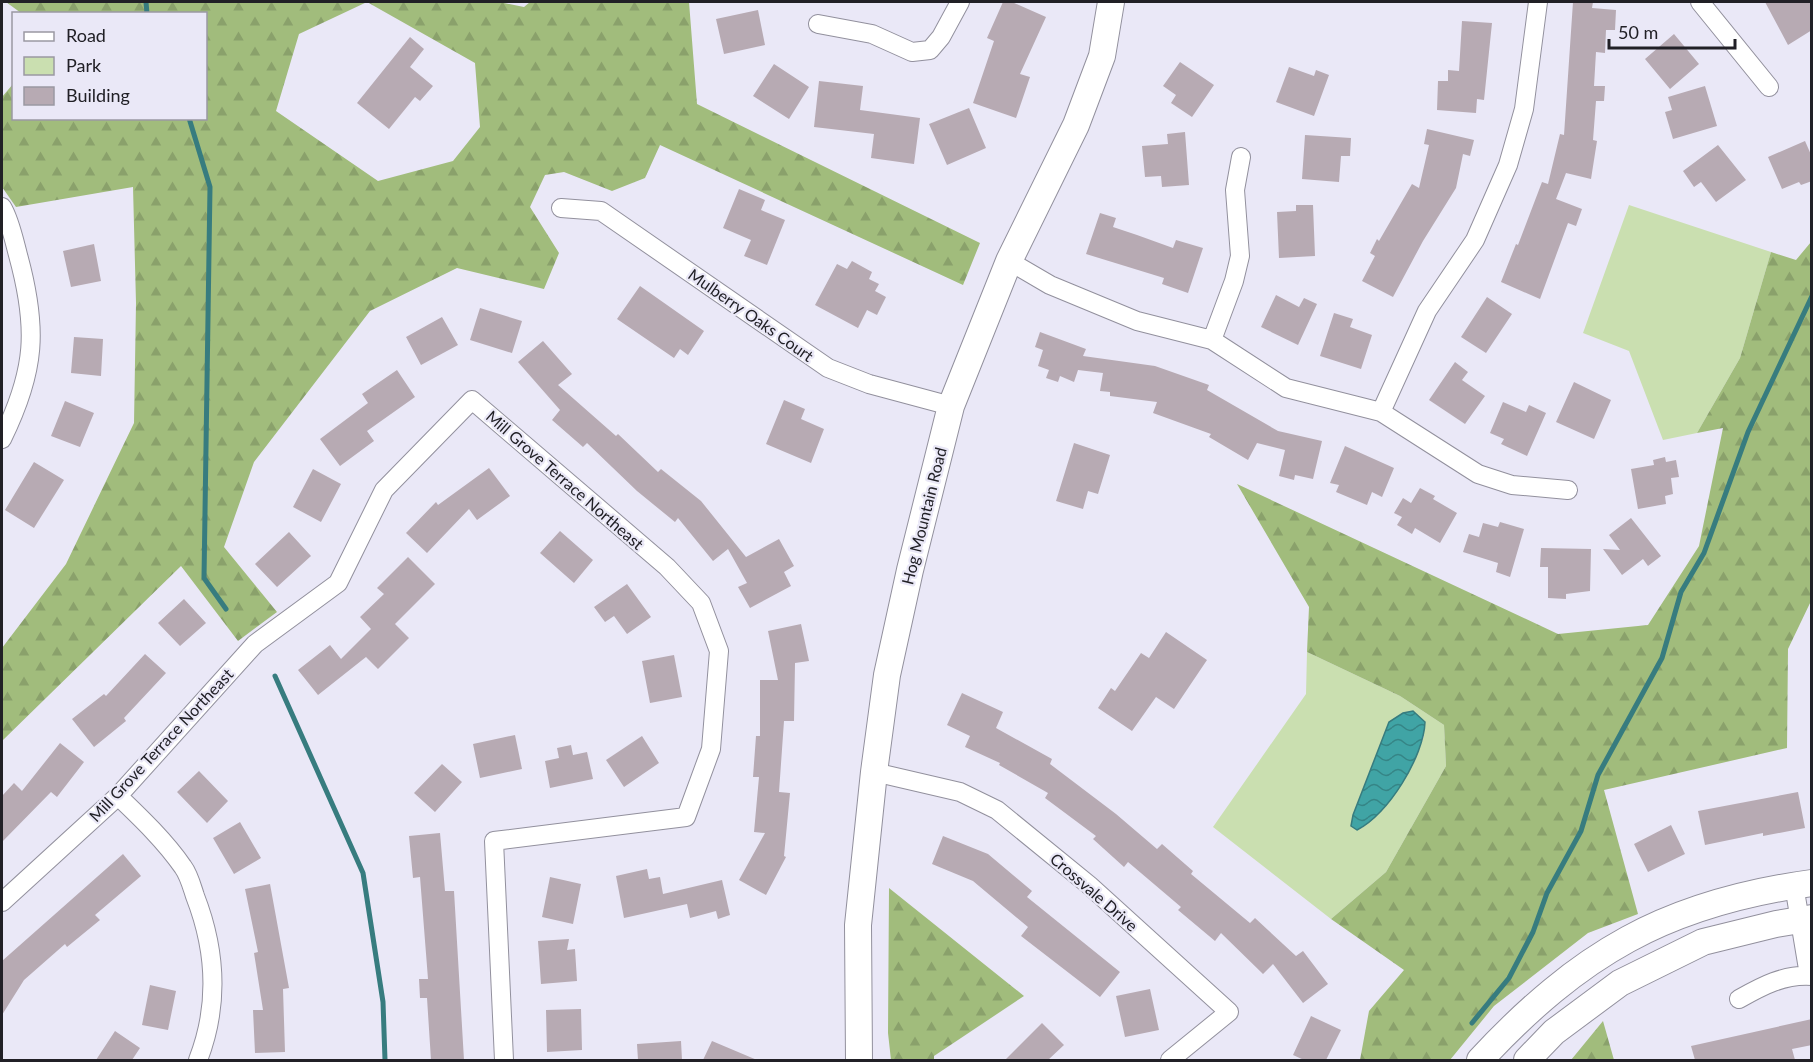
<svg xmlns="http://www.w3.org/2000/svg" width="1813" height="1062" font-family="Lato,sans-serif">
<style>
.green{fill:#cadfb0;fill-rule:evenodd}
.forest{fill:url(#forest-firs);fill-rule:evenodd}
.water{fill:url(#water-waves);stroke:#377c7f;stroke-width:1.5}
.lines{fill:none;stroke-linecap:round;stroke-linejoin:round}
.stream{stroke:#377c7f;stroke-width:5}
.building{fill:#b7aab3}
.street-casing{stroke:#92909d;stroke-width:20}
.secondary-casing{stroke:#92909d;stroke-width:28}
.street{stroke:#fff;stroke-width:18}
.secondary{stroke:#fff;stroke-width:26}
.labels{text-anchor:middle;stroke-width:4.5;stroke-linejoin:round;paint-order:stroke}
.street-label{font-size:16px;fill:#212026;stroke:#eae8f7}
</style>
<defs>
<pattern id="forest-firs" width="22" height="20" patternUnits="userSpaceOnUse" patternTransform="scale(1.5)"><rect width="22" height="20" fill="#a1bc7c"/><path d="M5 1l3.5 6h-7zM16 11l3.5 6h-7z" fill="#8aa16b"/></pattern>
<pattern id="water-waves" width="16" height="10" patternUnits="userSpaceOnUse" patternTransform="scale(1.5)"><rect width="16" height="10" fill="#40a4a5"/><path d="M0 5q4-4 8 0t8 0" fill="none" stroke="#358586"/></pattern>
</defs>
<rect width="100%" height="100%" fill="#eae8f7"/>
<path class="green" d="M1629,205L1771,252L1740,358L1697,433L1663,440L1629,351L1583,333Z
M1307,652L1400,696L1444,725L1446,766L1386,872L1331,919L1213,827L1306,694ZM1389,722L1424,736L1414,762L1386,806L1362,828L1353,815Z"/>
<path class="forest" d="M6,2H499L524,7L530,2H689L697,104L980,243L963,285L660,145L645,178L612,191L564,172L545,175L530,207L559,253L544,289L457,268L370,311L254,462L224,547L277,612L238,641L181,566L2,741V648L66,564L134,423L136,303L133,187L16,207L2,187V97L13,84L14,118H206V14L21,13ZM367,2L475,63L480,127L453,161L378,181L276,111L299,34Z
M1811,242V601L1788,649L1787,748L1604,790L1638,914L1588,933L1494,1006L1450,1060H1360L1369,1011L1404,970L1331,919L1386,872L1446,766L1444,725L1400,696L1307,652L1309,607L1237,484L1558,634L1648,625L1699,546L1723,428L1697,433L1740,358L1771,252L1796,260Z
M889,888L1024,996L934,1056V1060H891L888,1033Z
M1603,1021L1614,1060H1571Z"/>
<path class="water" d="M1413,711L1425,722C1424,756 1388,815 1357,830L1351,826L1353,815L1389,722L1403,713Z"/>
<g class="lines">
<path class="stream" d="M146,2L147,14
M189,118L210,187L204,578L226,609
M275,676L363,873L383,1002L385,1060
M1472,1023L1509,978L1533,932L1547,893L1581,831L1598,775L1662,658L1681,592L1704,553L1748,432L1812,296"/>
</g>
<path class="building" d="M1003,2H1012L1046,17L1020,74L1030,77L1016,118L973,103L994,41L987,38Z
M1573,2H1593L1592,8L1616,10L1615,30H1606L1605,53L1596,52L1594,86H1605L1604,101H1596L1593,140L1597,141L1591,179L1566,173L1556,199L1582,209L1576,226L1568,223L1540,299L1501,282L1516,244L1518,245L1542,182L1548,184L1560,134L1564,135Z
M1765,2H1812V30L1788,45Z
M758,10L765,45L724,54L716,19Z
M1462,21L1492,23L1484,100L1477,99L1476,113L1437,110L1438,81H1448V70L1459,71Z
M1674,34L1699,64L1670,89L1645,59Z
M410,37L424,49L410,67L433,86L420,101L415,97L389,129L357,103Z
M1180,62L1214,85L1192,117L1171,103L1176,95L1163,86Z
M774,64L809,87L789,119L753,96Z
M1289,67L1314,76L1316,70L1329,75L1314,116L1276,102Z
M819,81L863,86L860,110L920,118L914,164L871,158L874,134L814,127Z
M1705,86L1717,126L1673,139L1665,112L1672,110L1668,97Z
M969,108L986,148L947,165L929,124Z
M1427,129L1474,140L1470,156L1463,154L1456,188L1423,241L1393,297L1362,281L1375,256L1370,253L1377,239L1379,241L1412,184L1419,188L1429,145L1424,144Z
M1185,132L1189,185L1162,187L1161,176L1145,177L1142,146L1168,144L1167,134Z
M1305,135L1351,138L1350,156H1341L1339,182L1302,179Z
M1805,141L1812,157V181L1801,185L1799,182L1782,189L1768,157Z
M1718,145L1746,180L1716,202L1701,182L1694,187L1683,171Z
M739,189L765,200L761,210L785,220L767,265L744,256L751,240L723,228Z
M1296,205H1313L1315,256L1279,258L1277,212L1296,211Z
M1100,213L1116,218L1113,227L1137,235L1173,248L1176,240L1203,248L1188,293L1162,284L1164,278L1086,254Z
M94,244L101,281L71,287L63,251Z
M852,261L872,272L869,279L879,284L875,291L886,297L877,315L867,310L858,328L815,305L837,264L847,269Z
M640,286L704,331L688,355L680,349L674,358L617,319Z
M1276,295L1299,307L1304,298L1317,304L1298,345L1261,327Z
M1487,297L1512,314L1486,353L1461,337Z
M480,308L522,321L512,353L470,340Z
M1334,313L1353,319L1350,327L1372,335L1361,369L1320,356Z
M442,317L458,345L421,365L406,337Z
M1040,332L1086,349L1083,356L1155,366L1209,385L1207,390L1278,431L1322,441L1313,479L1295,475L1294,480L1279,476L1285,450L1257,443L1248,460L1209,437L1211,434L1153,413L1157,402L1110,396V392L1100,391L1103,373L1078,370L1074,382L1060,376L1058,382L1046,378L1049,370L1038,366L1043,350L1035,347Z
M74,337L103,339L101,376L71,373Z
M543,341L572,374L558,385L616,436L618,434L658,472L661,469L701,501L746,557L779,539L794,566L784,572L791,586L750,608L738,587L747,583L728,549L713,561L678,518L675,522L637,491L587,443L583,447L552,420L560,410L518,362Z
M1455,362L1468,372L1462,380L1485,396L1465,424L1429,400Z
M397,370L415,397L367,431L374,441L340,466L320,439L368,403L362,394Z
M1574,382L1611,400L1594,439L1556,422Z
M784,400L805,409L801,419L824,429L811,463L766,444Z
M65,401L94,413L80,447L51,436Z
M1503,402L1526,412L1529,405L1546,413L1527,456L1501,444L1504,439L1490,433Z
M1074,443L1110,455L1098,494L1088,491L1083,509L1056,501Z
M1345,446L1394,468L1382,497L1372,492L1367,505L1336,492L1339,485L1330,483Z
M1665,457L1666,462L1676,460L1679,477L1671,478L1673,494L1665,496L1666,504L1638,509L1631,469L1654,465L1653,460Z
M34,462L64,480L34,528L5,510Z
M489,468L510,496L477,520L469,509L427,553L406,533L436,502L438,505Z
M313,469L341,484L321,522L293,507Z
M1420,488L1435,496L1433,499L1457,513L1440,543L1415,528L1412,534L1397,525L1402,517L1394,513L1403,498L1411,503Z
M1631,518L1661,556L1648,566L1643,559L1622,575L1603,549L1620,550L1609,535Z
M1500,522L1524,529L1510,577L1496,572L1498,563L1463,552L1469,534L1479,537L1483,523L1498,527Z
M560,531L593,560L574,583L540,553Z
M289,532L311,556L277,587L255,564Z
M1541,548L1591,549L1590,591L1566,594V599L1548,598V567H1540Z
M408,557L435,584L395,624L409,638L378,669L366,657L318,695L298,670L330,645L341,659L371,629L360,617L384,594L377,588Z
M627,584L651,617L627,634L614,616L605,622L594,607Z
M184,599L206,623L180,646L158,623Z
M801,624L809,661L795,663L794,721H784L779,792L790,793L784,856L786,857L766,895L739,880L765,833L754,832L759,777H753L756,736H760V680H778L768,631Z
M1166,632L1207,660L1174,709L1156,697L1132,731L1098,708L1111,688L1115,691L1141,653L1149,658Z
M145,654L166,673L124,718L126,721L94,747L72,719L104,694L106,696Z
M674,655L682,697L650,703L642,661Z
M962,693L1003,712L996,728L1052,759L1050,764L1116,814L1157,849L1162,844L1193,871L1191,874L1250,923L1255,918L1296,956L1303,951L1328,984L1303,1003L1273,964L1263,974L1221,933L1215,941L1178,910L1181,907L1128,862L1124,867L1093,839L1096,836L1045,798L1048,793L999,765L1000,763L965,747L970,736L947,725Z
M515,735L522,769L480,778L473,744Z
M642,736L659,763L624,787L606,760Z
M60,743L84,762L57,797L51,792L2,842V796L14,783L22,791Z
M571,745L573,755L587,752L593,779L550,788L545,761L559,758L557,748Z
M442,764L462,782L435,812L414,793Z
M199,771L228,801L207,823L177,792Z
M1798,792L1805,828L1763,836V833L1705,845L1698,811Z
M240,822L261,858L234,874L213,838Z
M1671,825L1685,854L1648,872L1634,844Z
M440,833L445,891H454L464,1060H431L427,998H420L419,979H428L420,877L413,878L409,836Z
M943,836L988,854L1032,891L1027,897L1120,972L1100,997L1021,936L1028,927L973,881L932,864Z
M123,854L141,876L95,915L100,920L67,947L65,944L24,980L2,1015V961Z
M647,869L649,879L660,877L663,894L722,880L730,915L718,919L716,911L690,918L687,904L624,918L616,876Z
M550,877L581,884L573,924L542,917Z
M270,884L289,988L283,989L285,1052L255,1053L253,1010H263L254,953L258,952L245,889Z
M569,939L567,950L575,949L577,981L541,984L538,941Z
M150,985L176,991L168,1030L142,1025Z
M1150,989L1159,1030L1125,1037L1116,996Z
M581,1009L582,1050L547,1052L546,1010Z
M1311,1016L1341,1030L1326,1060H1304L1293,1055Z
M1812,1019V1045L1792,1049L1795,1060H1695L1691,1046Z
M1042,1023L1064,1045L1048,1060H1005Z
M115,1031L140,1048L132,1060H96Z
M681,1041L682,1060H638L637,1044Z
M712,1041L757,1060H703Z"/>
<g class="lines">
<defs>
<path id="street" d="M1700,2L1769,87
M818,24L872,34L912,52L930,50L941,37L960,2
M2,207C10,220 14,240 18,255C38,328 36,370 2,439
M561,208L601,211L828,368L869,384L951,406
M1009,261L1050,285L1137,321L1212,340L1286,388L1381,412L1478,474L1512,485L1568,490
M1212,340L1234,281L1240,256L1235,190L1241,157
M1381,412L1427,311L1475,240L1508,165L1524,109L1538,2
M874,772L960,792L997,810L1089,885L1229,1012L1170,1060
M118,796C141,818 165,841 183,867C189,875 192,887 195,896C216,950 219,1006 198,1060
M1794,885L1809,975
M2,902L118,796L255,644L338,583L384,490L472,400L667,567L701,603L719,651L711,749L686,817L494,841L504,1060
M1739,999C1762,986 1784,974 1812,976"/>
<path id="secondary" d="M859,1060L858,925L874,772L887,675L910,570L951,406L1009,261L1076,125L1102,56L1111,2
M1480,1060C1579,954 1665,903 1812,883
M1527,1060L1554,1032L1620,983L1703,942L1776,924L1812,918"/>
</defs>
<use href="#street" class="street-casing"/>
<use href="#secondary" class="secondary-casing"/>
<use href="#street" class="street"/>
<use href="#secondary" class="secondary"/>
</g>
<g class="labels">
<g class="street-label">
<text transform="translate(751 315) rotate(35)" y="6">Mulberry Oaks Court</text>
<text transform="translate(565 480) rotate(41)" y="6">Mill Grove Terrace Northeast</text>
<text transform="translate(924 516) rotate(-76)" y="6">Hog Mountain Road</text>
<text transform="translate(161 745) rotate(-47)" y="6">Mill Grove Terrace Northeast</text>
<text transform="translate(1094 892) rotate(41)" y="6">Crossvale Drive</text>
</g>
</g>
<rect width="1813" height="1062" fill="none" stroke="#212026" stroke-width="6"/>
<rect x="12" y="12" width="195" height="108" fill="#eae8f7" stroke="#9a98a3" stroke-width="1.5"/>
<rect x="24" y="32" width="30" height="9" fill="#ffffff" stroke="#9a98a3" stroke-width="1.5"/>
<text x="66" y="42" font-size="18" fill="#212026">Road</text>
<rect x="24" y="57" width="30" height="18" fill="#cadfb0" stroke="#9a98a3" stroke-width="1.5"/>
<text x="66" y="72" font-size="18" fill="#212026">Park</text>
<rect x="24" y="87" width="30" height="18" fill="#b7aab3" stroke="#9a98a3" stroke-width="1.5"/>
<text x="66" y="102" font-size="18" fill="#212026">Building</text>
<path d="M1609 39v9h126v-9" fill="none" stroke="#212026" stroke-width="3"/>
<text x="1618" y="39" font-size="18" fill="#212026" stroke="#eae8f7" stroke-width="4.5" paint-order="stroke">50 m</text>
</svg>
